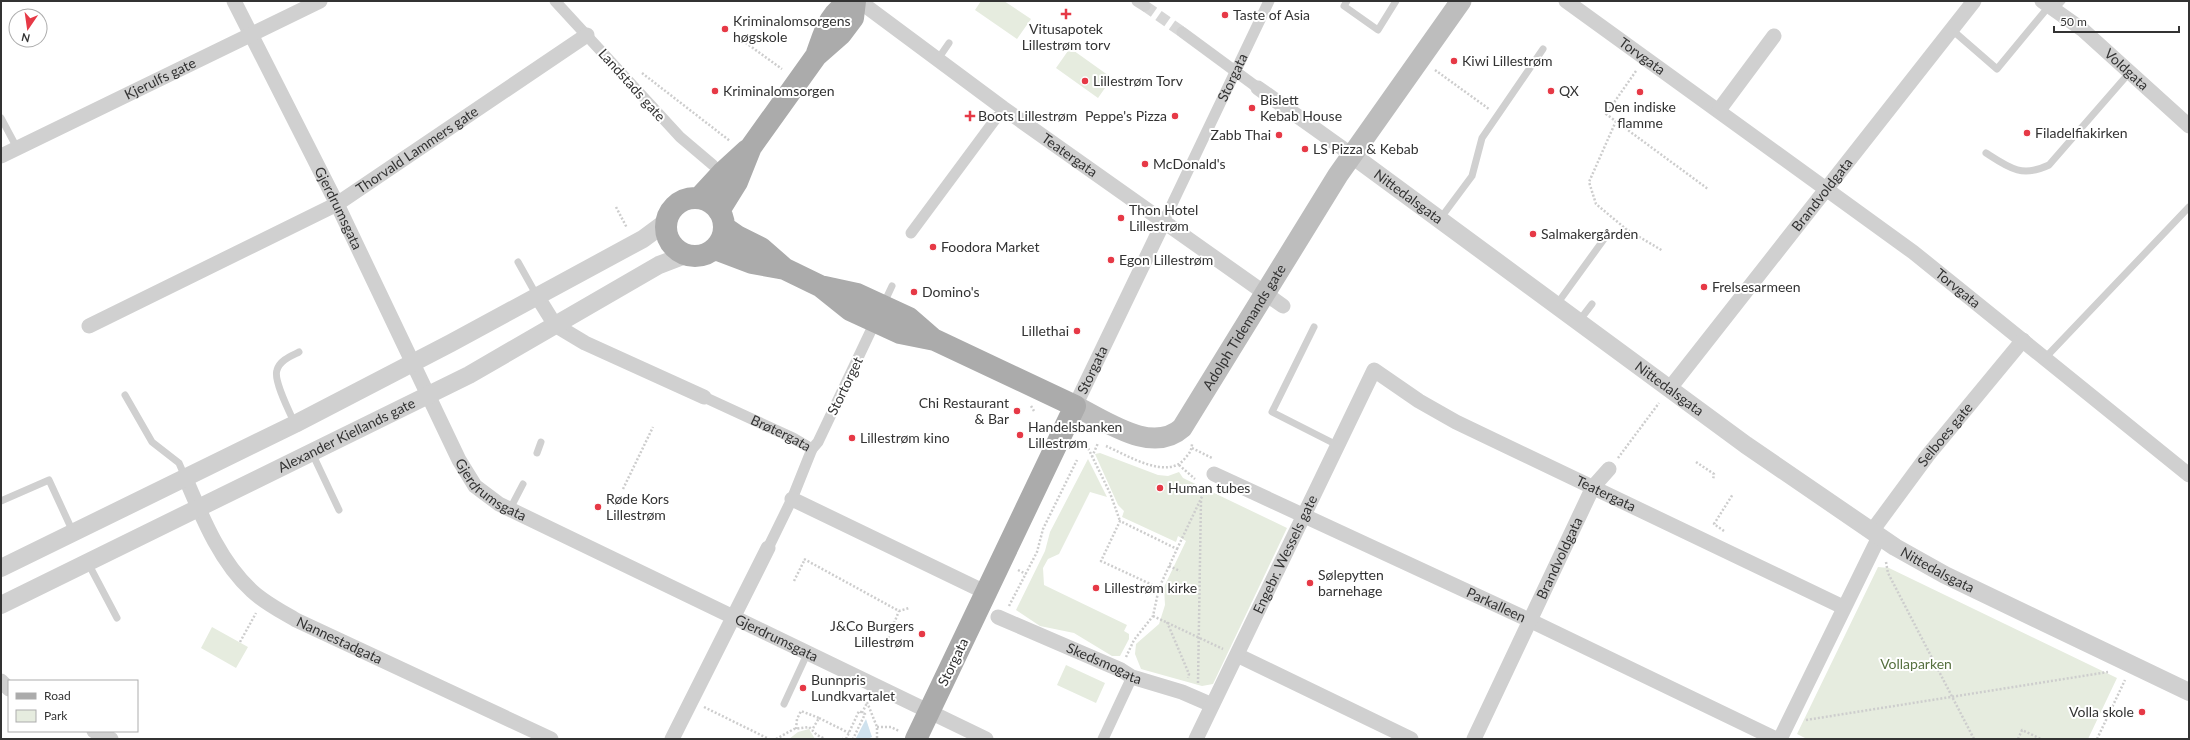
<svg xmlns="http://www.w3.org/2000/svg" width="2190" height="740" font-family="Lato,sans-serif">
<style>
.green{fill:#e6ecdf}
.water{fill:#cfe2ee}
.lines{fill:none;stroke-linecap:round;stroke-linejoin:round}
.pedestrian-tunnel{stroke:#d6d6d6;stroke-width:11;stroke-dasharray:11 5.5;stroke-linecap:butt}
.path{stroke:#cdcdcd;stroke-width:2.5;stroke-dasharray:2 2;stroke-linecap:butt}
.service{stroke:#d0d0d0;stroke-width:7}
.pedestrian{stroke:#d0d0d0;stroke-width:11}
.minor{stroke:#d0d0d0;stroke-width:15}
.tertiary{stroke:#d0d0d0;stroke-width:18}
.secondary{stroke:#bdbdbd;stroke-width:21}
.primary{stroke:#ababab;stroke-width:22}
.poi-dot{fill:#e63946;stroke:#fff;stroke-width:1.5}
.labels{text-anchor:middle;stroke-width:4;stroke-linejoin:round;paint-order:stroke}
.poi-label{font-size:14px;fill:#333;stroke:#fff;text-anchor:start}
.street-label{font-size:14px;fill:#333;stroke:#fff}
.park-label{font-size:14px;fill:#56703f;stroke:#fff}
</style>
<rect width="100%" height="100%" fill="#fff"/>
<path class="green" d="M981,1H1004L1031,19L1017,39L975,10Z
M1070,48L1112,78L1098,98L1056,68Z
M1100,453L1158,475L1168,476L1179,472L1183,478L1287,528L1213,684L1202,686L1141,669L1135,654L1136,644L1159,624L1165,605L1164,587L1186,541L1178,536L1176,542L1122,517L1124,511L1118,505L1095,454Z
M1088,459L1107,497L1090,492L1059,554L1048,559L1043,568L1044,585L1127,625L1124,631L1129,634V639L1120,656H1112L1074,633L1040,626L1016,610L1045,551L1050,532Z
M1878,567L1889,568L2117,678L2088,739H1807L1797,734Z
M212,627L248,647L236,668L201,648Z
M1066,665L1105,683L1096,703L1057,685Z
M809,729L815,739H789L798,732Z"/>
<path class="water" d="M866,719L872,737L867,739L856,738Z"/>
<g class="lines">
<path class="pedestrian-tunnel" d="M1145,6L1182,32"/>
<path class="path" d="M739,38L782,69
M1435,70L1489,109
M1636,71L1606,114L1708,189
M642,73L730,141
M1616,121L1589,182L1596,204L1626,229L1663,251
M616,207L627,228
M1619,240L1626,229
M1031,406L1034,411
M1085,446L1088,448L1110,493L1120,521
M1106,446C1127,455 1169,482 1186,457C1190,453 1192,449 1192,443
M1192,448L1212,458
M1092,457L1098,443
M1618,458L1659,403
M1696,462L1714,474L1713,480
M1179,465L1195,479
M623,489L653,427
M1724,531L1714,524L1733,494
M1177,549L1206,488
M804,559L899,611L909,608
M1886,562L1888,573L1974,739
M1169,566L1180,571
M1018,570L1026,574
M794,581L805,559
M1009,606L1037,552L1043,529L1077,460
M1153,616L1223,649
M1167,622L1189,674L1188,678
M888,638L899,611
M240,642L256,613
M1126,657L1134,640L1153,616L1159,588L1177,549L1120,521L1101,561L1159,588
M1198,683L1201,499
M867,702L877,727V739
M704,707L769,739
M862,713L867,703
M819,718L849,733
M1806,720L2108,672
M877,727H891L899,731
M796,729L797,719L801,711L819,718L812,730
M776,739L794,729L809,727L817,735L825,739
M842,739H843
M846,739L859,711L865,714L853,739
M2018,739L2022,730L2041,739
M2097,739L2125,680"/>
<path class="service" d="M1347,1L1344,6L1378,30L1396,1
M2055,9L2062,1
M1951,29L1997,69L2050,5
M938,59L949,43
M1,118L17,148
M1986,153C2009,168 2022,178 2049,165L2130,72
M1440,219L1472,176L1482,138L1543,49
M518,262L537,296
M884,303L892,286
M1557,304L1607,235
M1579,321L1592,304
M1314,327L1272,412L1337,445
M2045,358L2189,207
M125,395L152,442L179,463L185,477
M295,424C290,413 273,380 277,370C280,360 291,356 299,352
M312,453L339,510
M537,453L541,442
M1,501L49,480L73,532
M510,509L523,484
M88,563L117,618
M784,704L808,652"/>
<g class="pedestrian">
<path d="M555,1L680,137L713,165"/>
<path d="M1137,1L1145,6"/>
<path d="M1182,32L1258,88"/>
<path id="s1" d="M1164,221L1269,1"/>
<path d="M911,233L997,117"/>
<path id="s2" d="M704,397L793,438L812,449L792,499L768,548"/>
<path d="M812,449L818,442L875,322"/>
<path d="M1103,739L1132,677"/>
</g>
<g class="minor">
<path id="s3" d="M234,1L337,204L459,460L475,486L499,504L986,739"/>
<path id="s4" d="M859,1L1003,108L1283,306"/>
<path id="s5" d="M1566,1L1913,252L2189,475"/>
<path id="s6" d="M2042,1L2083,30L2189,126"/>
<path d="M1258,88L1352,155"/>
<path d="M1719,110L1774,36"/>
<path id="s7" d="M1,156L320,1"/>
<path d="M537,296L555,325L585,343L704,397"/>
<path id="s8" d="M89,326L337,204L587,35"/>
<path id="s9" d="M1670,388L1974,1"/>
<path id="s10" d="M1075,406L1164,221"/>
<path id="s11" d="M1214,474L1529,620L1776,739"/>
<path id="s12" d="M185,477C202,517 220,562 252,591C265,603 281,611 296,620L551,739"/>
<path d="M792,499L987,593"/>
<path id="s13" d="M1872,531L1928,455L2023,340"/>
<path id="s14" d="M998,617L1121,670L1132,677L1182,692L1212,705"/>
<path d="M1237,655L1411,739"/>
<path d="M1,681L9,689"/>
<path d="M94,731L111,739"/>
<path d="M672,739L768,548"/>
<path id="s15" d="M1196,739L1374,370L1419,401L1456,422L1843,607"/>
<path id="s16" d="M1474,739L1593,487L1609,469"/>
<path d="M1780,739L1879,537"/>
</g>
<g class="tertiary">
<path id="s17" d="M1352,155L1746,445L1895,547L1945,575L2189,692"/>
<path d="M1,568L295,424L451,343L643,239L666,222"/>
<path id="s18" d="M1,605L469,375L659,265L685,255"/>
</g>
<path class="secondary" id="s19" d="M1075,406C1106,421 1152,455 1182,428L1338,175L1461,1"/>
<path class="primary" d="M817,53C825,31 829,13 851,1
M666 227a29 29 0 1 1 58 0a29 29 0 1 1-58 0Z
M699,198L723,172L747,150
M719,211L737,182L751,147L816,56L841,34L853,18L855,1
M724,227L737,236L761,248L785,269
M715,249L752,263L785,269L820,286L857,294L909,318L932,338
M820,286L850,310L900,333L935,340L1075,406L916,739"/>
</g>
<g class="poi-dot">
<path d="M1064 8h4v4h4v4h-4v4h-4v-4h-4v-4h4z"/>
<circle cx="1225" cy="15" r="4"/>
<circle cx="725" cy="29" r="4"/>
<circle cx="1454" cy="61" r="4"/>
<circle cx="1085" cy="81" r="4"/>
<circle cx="715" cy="91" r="4"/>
<circle cx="1551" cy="91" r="4"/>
<circle cx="1640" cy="92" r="4"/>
<circle cx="1252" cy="108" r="4"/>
<path d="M968 110h4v4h4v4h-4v4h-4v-4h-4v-4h4z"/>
<circle cx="1175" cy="116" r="4"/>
<circle cx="2027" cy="133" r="4"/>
<circle cx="1279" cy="135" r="4"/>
<circle cx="1305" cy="149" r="4"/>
<circle cx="1145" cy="164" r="4"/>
<circle cx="1121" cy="218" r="4"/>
<circle cx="1533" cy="234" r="4"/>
<circle cx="933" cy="247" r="4"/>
<circle cx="1111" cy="260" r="4"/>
<circle cx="1704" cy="287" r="4"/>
<circle cx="914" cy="292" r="4"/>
<circle cx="1077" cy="331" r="4"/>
<circle cx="1017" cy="411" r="4"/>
<circle cx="1020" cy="435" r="4"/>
<circle cx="852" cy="438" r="4"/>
<circle cx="1160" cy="488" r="4"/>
<circle cx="598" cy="507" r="4"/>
<circle cx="1310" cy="583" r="4"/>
<circle cx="1096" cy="588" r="4"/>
<circle cx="922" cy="634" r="4"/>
<circle cx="803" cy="688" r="4"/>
<circle cx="2142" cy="712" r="4"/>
</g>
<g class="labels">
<g class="poi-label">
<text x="1233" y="20">Taste of Asia</text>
<text x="733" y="26">Kriminalomsorgens<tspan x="733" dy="16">høgskole</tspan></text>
<text x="1066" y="34" text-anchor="middle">Vitusapotek<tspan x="1066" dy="16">Lillestrøm torv</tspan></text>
<text x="1462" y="66">Kiwi Lillestrøm</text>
<text x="1093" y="86">Lillestrøm Torv</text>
<text x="723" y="96">Kriminalomsorgen</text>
<text x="1559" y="96">QX</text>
<text x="1260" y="105">Bislett<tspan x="1260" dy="16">Kebab House</tspan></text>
<text x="1640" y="112" text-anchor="middle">Den indiske<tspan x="1640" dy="16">flamme</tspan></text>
<text x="978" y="121">Boots Lillestrøm</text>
<text x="1167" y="121" text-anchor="end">Peppe's Pizza</text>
<text x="2035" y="138">Filadelfiakirken</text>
<text x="1271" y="140" text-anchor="end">Zabb Thai</text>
<text x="1313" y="154">LS Pizza &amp; Kebab</text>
<text x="1153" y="169">McDonald's</text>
<text x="1129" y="215">Thon Hotel<tspan x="1129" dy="16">Lillestrøm</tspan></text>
<text x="1541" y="239">Salmakergården</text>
<text x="941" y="252">Foodora Market</text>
<text x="1119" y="265">Egon Lillestrøm</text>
<text x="1712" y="292">Frelsesarmeen</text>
<text x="922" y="297">Domino's</text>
<text x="1069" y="336" text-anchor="end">Lillethai</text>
<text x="1009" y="408" text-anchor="end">Chi Restaurant<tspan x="1009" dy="16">&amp; Bar</tspan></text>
<text x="1028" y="432">Handelsbanken<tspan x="1028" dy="16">Lillestrøm</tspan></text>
<text x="860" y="443">Lillestrøm kino</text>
<text x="1168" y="493">Human tubes</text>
<text x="606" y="504">Røde Kors<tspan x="606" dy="16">Lillestrøm</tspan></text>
<text x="1318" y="580">Sølepytten<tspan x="1318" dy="16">barnehage</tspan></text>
<text x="1104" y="593">Lillestrøm kirke</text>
<text x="914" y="631" text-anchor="end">J&amp;Co Burgers<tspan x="914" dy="16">Lillestrøm</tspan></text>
<text x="811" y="685">Bunnpris<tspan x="811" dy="16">Lundkvartalet</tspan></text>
<text x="2134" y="717" text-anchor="end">Volla skole</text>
</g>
<g class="street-label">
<text dy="5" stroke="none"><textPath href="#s5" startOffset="94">Torvgata</textPath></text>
<text dy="5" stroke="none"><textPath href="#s6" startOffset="109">Voldgata</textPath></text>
<text dy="5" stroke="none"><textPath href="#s1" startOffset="159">Storgata</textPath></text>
<text dy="5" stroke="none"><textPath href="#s7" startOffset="177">Kjerulfs gate</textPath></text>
<text transform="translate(632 85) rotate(48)" y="5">Landstads gate</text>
<text dy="5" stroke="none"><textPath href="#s8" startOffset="373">Thorvald Lammers gate</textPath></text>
<text dy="5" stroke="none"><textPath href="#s4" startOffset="261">Teatergata</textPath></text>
<text dy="5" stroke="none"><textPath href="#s9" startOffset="246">Brandvoldgata</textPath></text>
<text dy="5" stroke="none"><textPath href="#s17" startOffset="70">Nittedalsgata</textPath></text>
<text dy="5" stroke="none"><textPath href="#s3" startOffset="232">Gjerdrumsgata</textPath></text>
<text dy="5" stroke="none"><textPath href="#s5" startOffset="486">Torvgata</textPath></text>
<text dy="5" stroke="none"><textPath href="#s19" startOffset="235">Adolph Tidemands gate</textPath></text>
<text dy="5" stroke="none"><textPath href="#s10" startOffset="40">Storgata</textPath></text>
<text transform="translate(845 386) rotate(-64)" y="5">Stortorget</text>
<text dy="5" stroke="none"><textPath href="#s17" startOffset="394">Nittedalsgata</textPath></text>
<text dy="5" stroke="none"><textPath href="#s2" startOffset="85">Brøtergata</textPath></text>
<text dy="5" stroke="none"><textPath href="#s13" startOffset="121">Selboes gate</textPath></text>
<text dy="5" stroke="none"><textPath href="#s18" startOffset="385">Alexander Kiellands gate</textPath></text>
<text dy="5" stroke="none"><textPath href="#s3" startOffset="556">Gjerdrumsgata</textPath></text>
<text dy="5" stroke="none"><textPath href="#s15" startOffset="673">Teatergata</textPath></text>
<text dy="5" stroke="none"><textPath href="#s15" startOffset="205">Engebr. Wessels gate</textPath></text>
<text dy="5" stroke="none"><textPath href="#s16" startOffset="200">Brandvoldgata</textPath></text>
<text dy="5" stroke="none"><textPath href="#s17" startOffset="718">Nittedalsgata</textPath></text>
<text dy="5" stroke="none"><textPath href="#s11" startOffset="311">Parkalleen</textPath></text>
<text dy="5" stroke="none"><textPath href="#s3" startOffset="880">Gjerdrumsgata</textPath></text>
<text dy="5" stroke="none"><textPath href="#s12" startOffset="234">Nannestadgata</textPath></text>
<text transform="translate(953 662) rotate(-64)" y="5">Storgata</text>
<text dy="5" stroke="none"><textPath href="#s14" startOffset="116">Skedsmogata</textPath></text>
</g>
<g class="park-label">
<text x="1916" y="669">Vollaparken</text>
</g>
</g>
<rect width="2190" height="740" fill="none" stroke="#333333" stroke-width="4"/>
<rect x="8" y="680" width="130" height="52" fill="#ffffff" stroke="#adadad"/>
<rect x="16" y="693" width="20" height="6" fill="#ababab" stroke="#adadad"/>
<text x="44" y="700" font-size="12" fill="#333333">Road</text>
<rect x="16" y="710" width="20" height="12" fill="#e6ecdf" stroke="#adadad"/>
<text x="44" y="720" font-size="12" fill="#333333">Park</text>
<g transform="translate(28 28) rotate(193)"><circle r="19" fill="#ffffff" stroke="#adadad"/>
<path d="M0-3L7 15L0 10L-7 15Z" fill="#e63946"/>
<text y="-6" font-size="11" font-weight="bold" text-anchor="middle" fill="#333333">N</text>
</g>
<path d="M2054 26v6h125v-6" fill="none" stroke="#333333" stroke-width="2"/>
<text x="2060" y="26" font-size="12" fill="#333333" stroke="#ffffff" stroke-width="3" paint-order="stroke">50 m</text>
</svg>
